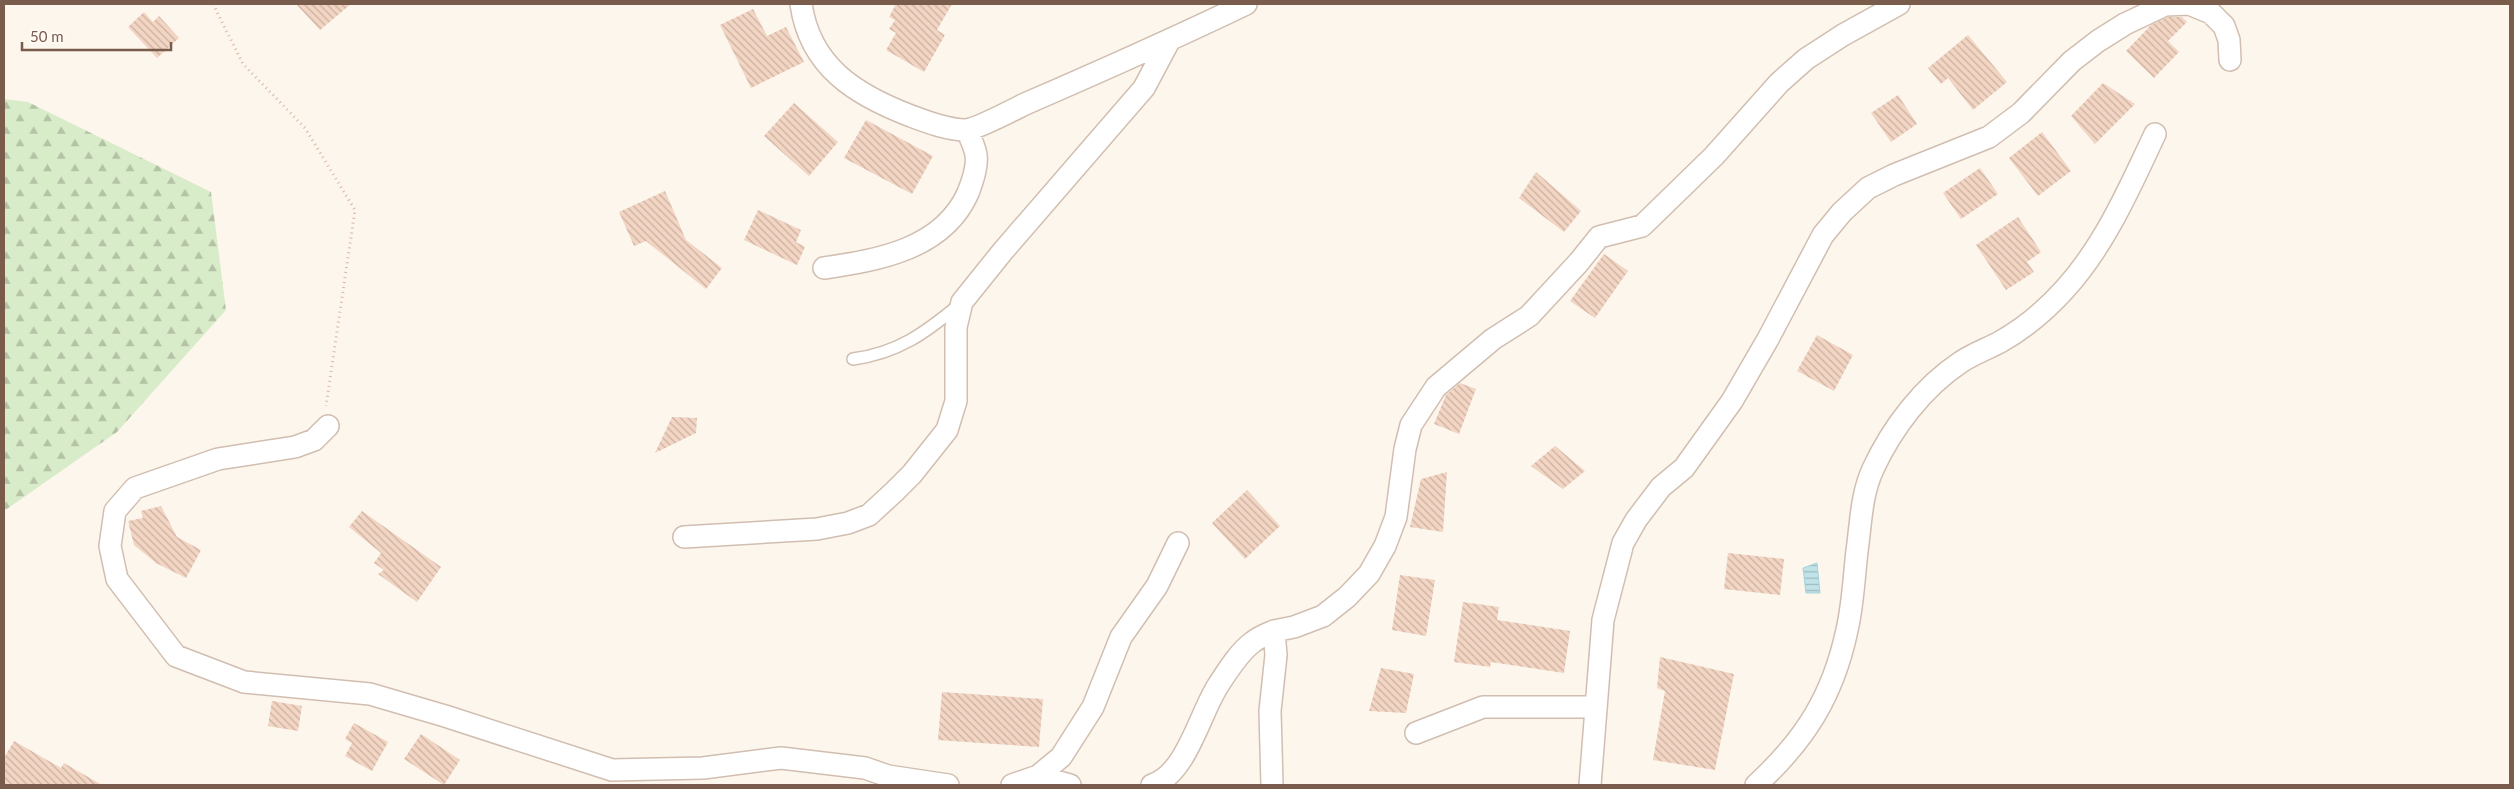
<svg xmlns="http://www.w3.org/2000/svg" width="2514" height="789" font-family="Lato,sans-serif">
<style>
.forest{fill:url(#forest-firs)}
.water{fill:url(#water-rules);stroke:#a5d3da}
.building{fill:url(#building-back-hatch)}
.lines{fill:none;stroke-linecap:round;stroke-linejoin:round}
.service-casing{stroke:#d1beb0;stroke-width:14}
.minor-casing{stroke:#d1beb0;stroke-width:24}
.path{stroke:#d9b8a5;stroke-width:3;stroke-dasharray:1 4;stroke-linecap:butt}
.service{stroke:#fff;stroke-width:11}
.minor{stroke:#fff;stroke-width:21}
</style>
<defs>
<pattern id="forest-firs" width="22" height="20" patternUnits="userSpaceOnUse" patternTransform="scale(1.25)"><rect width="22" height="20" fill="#d8ecc9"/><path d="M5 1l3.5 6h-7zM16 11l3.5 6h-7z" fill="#b4c2a5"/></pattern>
<pattern id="water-rules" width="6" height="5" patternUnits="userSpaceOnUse" patternTransform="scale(1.25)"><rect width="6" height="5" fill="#bfe3e8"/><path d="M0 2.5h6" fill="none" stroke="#a0bbbe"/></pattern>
<pattern id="building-back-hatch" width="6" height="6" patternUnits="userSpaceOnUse" patternTransform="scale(1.25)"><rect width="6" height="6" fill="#f3d5c3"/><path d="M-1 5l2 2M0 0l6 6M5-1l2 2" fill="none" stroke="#cab0a1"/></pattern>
</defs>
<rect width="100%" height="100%" fill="#fdf6ec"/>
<path class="forest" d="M4,99L28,102L211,192L226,310L117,432L4,511Z"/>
<path class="water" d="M1817,563L1820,593H1806L1803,568Z"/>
<path class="building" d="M296,4H351L320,30Z
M896,4H952L937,30L945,35L924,72L886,50L896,33L889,29L895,20L889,17Z
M753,9L767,36L786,27L804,62L751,88L720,25Z
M144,12L153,22L159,16L179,38L157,58L128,27Z
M2168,17H2182L2187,22L2168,41L2179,52L2154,78L2126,51L2151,25Z
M1968,35L2007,82L1973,110L1948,78L1941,84L1928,68Z
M2103,83L2135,104L2095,144L2071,116Z
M1898,95L1917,124L1891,142L1871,113Z
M794,103L838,142L809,176L764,136Z
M866,120L933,156L912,194L844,158Z
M2042,132L2071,171L2038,196L2009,158Z
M1980,168L1998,194L1961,219L1943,193Z
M1536,172L1581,211L1564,232L1519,198Z
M665,191L686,240L722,268L706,289L646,241L634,246L619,212Z
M758,210L801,230L796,242L805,247L797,265L744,240Z
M2018,217L2041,252L2027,262L2034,272L2006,290L1976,245Z
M1604,254L1628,271L1595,318L1570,301Z
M1817,335L1853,355L1834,391L1797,371Z
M1460,383L1476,389L1459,434L1434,424L1446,395Z
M672,417L697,418L696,433L655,453Z
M1555,446L1585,471L1563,489L1531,466Z
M1447,472L1443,532L1410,527L1421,479Z
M1247,490L1280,526L1245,559L1212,523Z
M161,506L177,537L201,550L186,578L156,563L134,545L128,521L143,518L141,511Z
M362,511L441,567L417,602L378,574L384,570L374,563L381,553L349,527Z
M1728,553L1784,559L1780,595L1724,589Z
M1400,575L1435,580L1426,636L1392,630Z
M1463,602L1499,607L1497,620L1570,631L1564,673L1491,662L1490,667L1454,662Z
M1660,657L1734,674L1715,770L1653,760L1665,691L1657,688Z
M1381,668L1414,674L1406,713L1369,711Z
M942,692L1043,699L1039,747L938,740Z
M272,701L302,706L298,731L268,726Z
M354,723L388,742L372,771L345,756L352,743L345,739Z
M421,734L460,760L444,785L404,759Z
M14,741L61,768L64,763L102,785H4V758Z"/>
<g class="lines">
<defs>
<path id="service" d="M853,359C898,353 925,333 959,305"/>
<path id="minor" d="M801,4C810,67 856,95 911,116C927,122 948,130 966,130C977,129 1013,110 1025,104C1099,72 1173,39 1246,4
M824,268C879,260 943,249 968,193C972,183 978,167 976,155C975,147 970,138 967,130
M328,426L314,440L295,447L218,459L135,488L115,511L110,546L117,579L176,656L244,682L370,694L445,716L612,770L703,768L781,758L865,768L888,776L948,785
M684,537L817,529L848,523L869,515L894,492L912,474L947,430L956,401V327L962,302L1003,251L1144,88L1169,41
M1274,631L1294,627L1323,616L1347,597L1369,574L1385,546L1396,517L1405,449L1411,425L1436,387L1493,339L1529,316L1579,262L1599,237L1642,226L1714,156L1779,83L1806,59L1843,35L1899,4
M1416,733L1483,707H1595
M1038,776L1061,757L1093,707L1121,637L1157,586L1178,543
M1012,785L1038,776L1070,785
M1152,785C1187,774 1200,712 1219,684C1228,670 1240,651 1253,642C1259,637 1267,634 1274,631L1276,655L1270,711L1272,785
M1590,785L1603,620L1623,543L1636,520L1661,487L1684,468L1732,401L1768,339L1823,235L1842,212L1868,188L1894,175L1989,137L2021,113L2072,61L2098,41L2125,24L2165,5L2189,4L2211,13L2224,26L2229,40L2230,60
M1756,785C1805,740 1833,696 1847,630C1853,604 1854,577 1857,551C1861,523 1861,495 1873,469C1892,428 1923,387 1961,362C1973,354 1987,349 2000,342C2023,329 2047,309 2065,289C2105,245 2130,187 2155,134"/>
</defs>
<use href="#service" class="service-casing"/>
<use href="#minor" class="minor-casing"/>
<path class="path" d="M213,4L243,64L305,128L355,210L326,406"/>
<use href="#service" class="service"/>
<use href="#minor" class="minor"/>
</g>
<rect width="2514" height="789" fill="none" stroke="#7a5c4d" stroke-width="10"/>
<path d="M22 42v8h149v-8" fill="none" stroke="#7a5c4d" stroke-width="2.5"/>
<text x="30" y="42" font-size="15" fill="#7a5c4d" stroke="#fffaf3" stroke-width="4" paint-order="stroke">50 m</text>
</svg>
